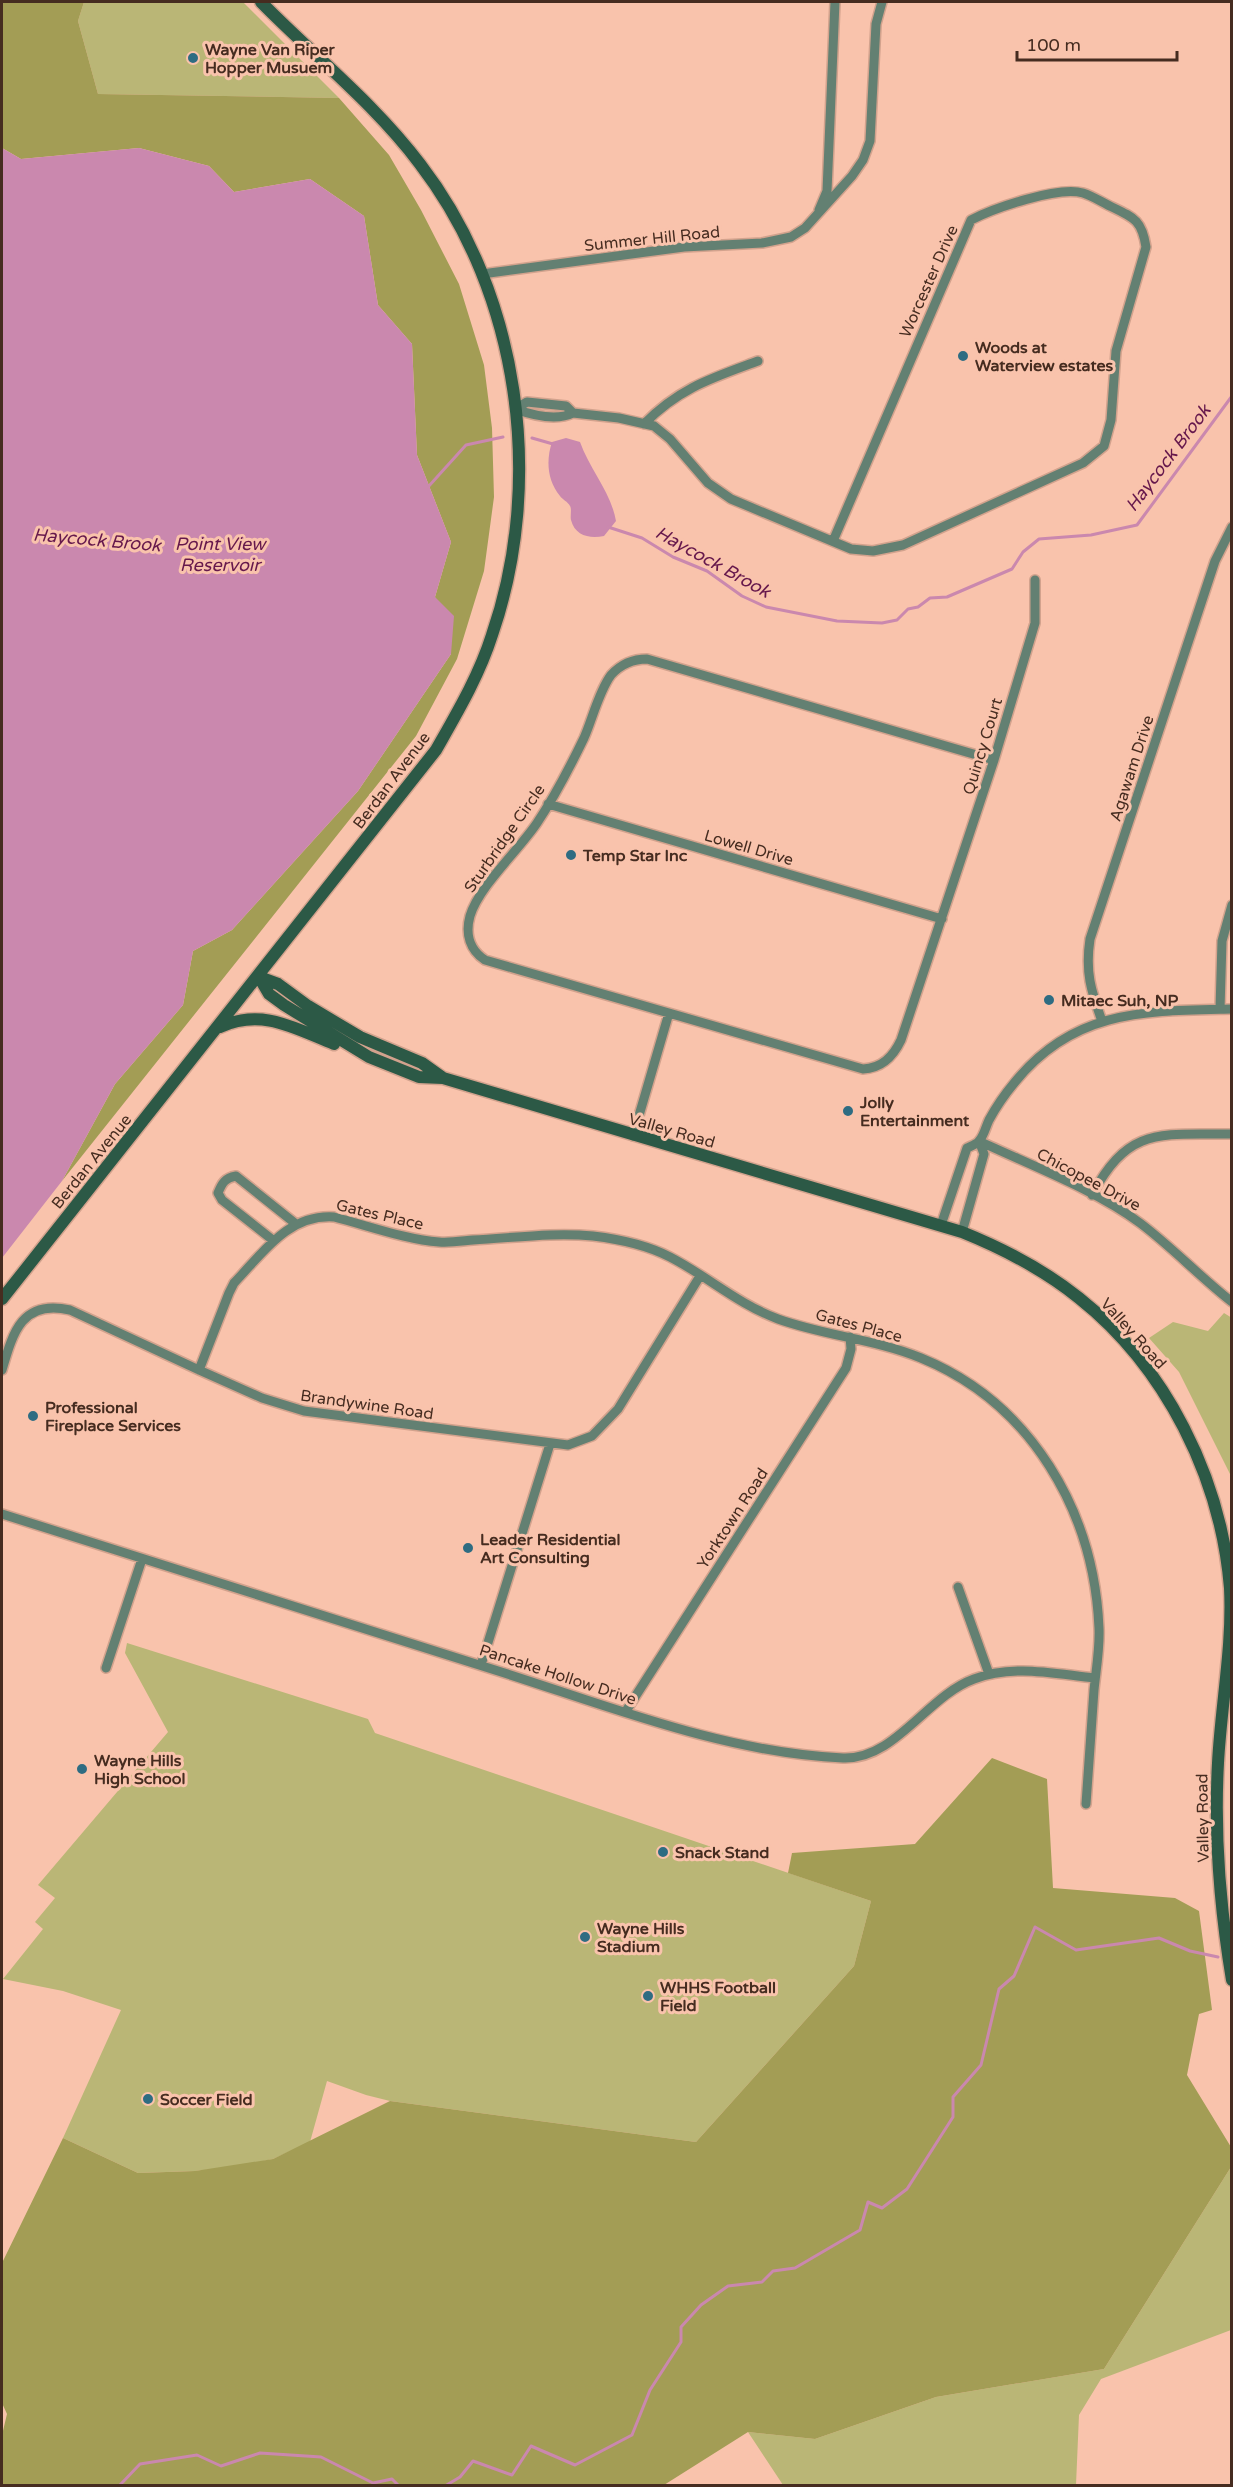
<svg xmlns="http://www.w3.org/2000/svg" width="1233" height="2487" font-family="'Varela Round',sans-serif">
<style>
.green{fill:#bab676}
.forest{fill:#a39d55}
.water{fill:#ca88ae}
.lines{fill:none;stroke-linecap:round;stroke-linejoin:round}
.stream{stroke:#ca88ae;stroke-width:3}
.minor-casing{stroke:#d2a28d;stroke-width:12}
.secondary-casing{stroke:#d2a28d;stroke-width:15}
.minor{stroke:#638072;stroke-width:9}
.secondary{stroke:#2c5946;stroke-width:12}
.poi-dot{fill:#2e6c82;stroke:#f9c3ac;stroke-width:2}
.labels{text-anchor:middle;stroke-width:6;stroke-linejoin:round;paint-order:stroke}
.poi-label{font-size:16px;font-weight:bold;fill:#462c20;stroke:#f9c3ac;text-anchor:start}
.street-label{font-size:16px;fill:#462c20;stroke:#f9c3ac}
.water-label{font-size:18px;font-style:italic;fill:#66184c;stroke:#f9c3ac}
</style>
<rect width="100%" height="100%" fill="#f9c3ac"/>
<path class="green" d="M84,2H243L339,98L98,94L78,21Z
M1224,1313L1232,1318L1231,1476L1179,1372L1149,1338L1173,1322L1208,1331Z
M127,1643L368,1719L375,1733L871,1901L854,1966L696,2142L390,2101L366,2095L327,2081L310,2142L273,2159L235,2167L195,2171L138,2173L63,2138L121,2010L63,1991L3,1979L43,1929L35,1922L55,1898L38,1885L168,1732L125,1653Z
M1231,2167V2330L1101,2379L1079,2415L1076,2485H783L748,2432L815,2439L936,2397L1104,2369Z"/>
<path class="forest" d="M2,2H84L78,21L98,94L339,98L389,155L421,210L459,284L484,365L492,428L494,497L484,571L457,659L416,736L62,1181L115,1084L183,1005L193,951L232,930L358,791L451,654L435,597L451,542L417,455L412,344L378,305L364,216L310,179L234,192L209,166L139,148L21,159L2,148Z
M992,1758L1047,1779L1053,1888L1175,1898L1199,1911L1212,2010L1199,2014L1187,2075L1231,2147V2167L1104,2369L936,2397L815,2439L748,2432L664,2485L530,2484L527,2486L2,2485V2435L7,2414L2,2403V2263L63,2138L138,2173L195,2171L273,2159L390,2101L696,2142L854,1966L871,1901L788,1873L792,1853L915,1844Z"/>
<path class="water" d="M2,148L21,159L139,148L209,166L234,192L310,179L364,216L378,305L412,344L417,455L451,542L435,597L454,616L451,654L358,791L232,930L193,951L183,1005L115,1084L62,1181L2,1258Z
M566,438L580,442C590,470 611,492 616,521L604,536C590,539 575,536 571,520C570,516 572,509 570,506C568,502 562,499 560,496C547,480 546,460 552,442Z"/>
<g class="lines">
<path class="stream" d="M532,438L553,444
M428,487L466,445L503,437
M608,527L642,538L673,557L707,571L742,596L766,607L837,621L882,623L897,620L908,609L918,607L930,598L947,597L1012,569L1023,552L1039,539L1091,535L1137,525L1232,396
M119,2486L140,2464L197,2455L221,2466L260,2453L321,2457L373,2483L392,2479L399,2486
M445,2486L460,2477L473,2461L512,2475L531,2446L575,2465L632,2435L650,2390L681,2342V2327L701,2305L728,2286L762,2282L773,2271L795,2268L860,2230L868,2202L882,2208L907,2189L953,2117V2097L981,2065L999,1989L1014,1976L1035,1927L1076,1950L1159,1938L1190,1951L1218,1957"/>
<defs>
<path id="minor" d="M819,210L827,191L835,2
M482,274L684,247L762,243L791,237L805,228L852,176L863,160L870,141L876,24L882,2
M527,402L566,406L573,413C557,421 532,415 515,409Z
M573,413L619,418L654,426L670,439L708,483L731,499L851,549L873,551L903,545L1083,463L1104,446L1111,420L1116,351L1146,247C1142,221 1135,218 1112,207C1103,203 1093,196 1083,193C1058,186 994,208 971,220L833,541
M644,424C679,388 712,378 758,361
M994,760L647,659C633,659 621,664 611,675C599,691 592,720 584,738C570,767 555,796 537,823C519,850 479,886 470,916C465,934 470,950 485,960L863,1069C882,1068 893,1057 901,1040L994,760L1035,623V580
M548,804L942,919
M1220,1009L1222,941L1232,905
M1102,1021C1091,991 1085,972 1090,939L1215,561L1232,527
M633,1136L669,1013
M979,1141C1030,1165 1096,1190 1140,1223C1172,1247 1200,1277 1232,1302
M1092,1195C1129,1125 1161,1135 1232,1134
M941,1225L967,1148C971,1146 977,1144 979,1141C984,1136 986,1126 989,1120C996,1107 1005,1094 1015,1082C1074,1009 1146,1011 1232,1009
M962,1232L984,1154L979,1141
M274,1241L222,1200L218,1193C222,1183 225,1178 236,1176L296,1224
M2,1370C13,1332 22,1299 70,1310L199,1370L262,1398L304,1411L568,1445L592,1436L618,1409L700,1276
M199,1370L229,1293L234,1283C263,1253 288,1214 334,1217C366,1225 407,1240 439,1242C450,1243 462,1241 473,1240C513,1238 553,1232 593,1236C618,1239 647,1245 670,1257C707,1276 738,1304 778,1319C825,1336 875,1339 921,1358C1031,1403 1094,1511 1099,1628C1100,1648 1096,1670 1094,1690C1091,1728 1089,1766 1086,1804
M2,1514C166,1566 330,1617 495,1670C606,1705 725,1753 843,1758C895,1760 927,1696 974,1679C1013,1664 1055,1674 1095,1678
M958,1587L989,1674
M481,1665L550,1444
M106,1668L142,1559
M626,1711L846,1368L851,1349L850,1337"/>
<path id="secondary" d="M259,977L269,994L284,1005L369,1057L419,1077L443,1078L962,1232C1004,1249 1043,1269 1079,1298C1166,1367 1221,1478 1230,1588C1233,1646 1221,1705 1218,1763C1214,1836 1220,1908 1232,1980
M259,977L278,984L308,1006L360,1037L422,1063L443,1078
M220,1027C262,1008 294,1028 334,1044
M2,1299L436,750C457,713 479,676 492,635C545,481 520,294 420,164C374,103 314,56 261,2"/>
</defs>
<use href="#minor" class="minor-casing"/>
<use href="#secondary" class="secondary-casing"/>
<use href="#minor" class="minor"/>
<use href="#secondary" class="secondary"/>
</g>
<g class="poi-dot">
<circle cx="193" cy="58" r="6"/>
<circle cx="963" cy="356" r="6"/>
<circle cx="571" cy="855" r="6"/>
<circle cx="1049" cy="1000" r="6"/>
<circle cx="848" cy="1111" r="6"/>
<circle cx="33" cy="1416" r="6"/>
<circle cx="468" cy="1548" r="6"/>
<circle cx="82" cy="1769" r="6"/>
<circle cx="663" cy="1852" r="6"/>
<circle cx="585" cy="1937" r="6"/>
<circle cx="648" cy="1996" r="6"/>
<circle cx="148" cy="2099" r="6"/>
</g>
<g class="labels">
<g class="poi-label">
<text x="205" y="55">Wayne Van Riper<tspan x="205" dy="18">Hopper Musuem</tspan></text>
<text x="975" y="353">Woods at<tspan x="975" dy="18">Waterview estates</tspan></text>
<text x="583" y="861">Temp Star Inc</text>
<text x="1061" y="1006">Mitaec Suh, NP</text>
<text x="860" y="1108">Jolly<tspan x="860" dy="18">Entertainment</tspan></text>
<text x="45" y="1413">Professional<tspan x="45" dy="18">Fireplace Services</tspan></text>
<text x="480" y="1545">Leader Residential<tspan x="480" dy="18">Art Consulting</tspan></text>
<text x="94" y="1766">Wayne Hills<tspan x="94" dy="18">High School</tspan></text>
<text x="675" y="1858">Snack Stand</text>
<text x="597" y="1934">Wayne Hills<tspan x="597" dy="18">Stadium</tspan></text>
<text x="660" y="1993">WHHS Football<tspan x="660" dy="18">Field</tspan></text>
<text x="160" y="2105">Soccer Field</text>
</g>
<g class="street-label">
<text transform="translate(652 238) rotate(-6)" y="6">Summer Hill Road</text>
<text transform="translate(928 281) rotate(-66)" y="6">Worcester Drive</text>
<text transform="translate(982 746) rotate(-73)" y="6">Quincy Court</text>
<text transform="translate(1131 768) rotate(-72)" y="6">Agawam Drive</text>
<text transform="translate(391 780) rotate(-53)" y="6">Berdan Avenue</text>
<text transform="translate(504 838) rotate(-55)" y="6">Sturbridge Circle</text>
<text transform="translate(749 847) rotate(16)" y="6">Lowell Drive</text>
<text transform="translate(672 1130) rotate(16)" y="6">Valley Road</text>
<text transform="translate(91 1161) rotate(-51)" y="6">Berdan Avenue</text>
<text transform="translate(1089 1179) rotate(28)" y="6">Chicopee Drive</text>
<text transform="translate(380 1214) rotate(13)" y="6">Gates Place</text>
<text transform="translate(859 1325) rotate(15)" y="6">Gates Place</text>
<text transform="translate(1134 1333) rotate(48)" y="6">Valley Road</text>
<text transform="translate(367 1404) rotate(8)" y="6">Brandywine Road</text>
<text transform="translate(732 1518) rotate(-57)" y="6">Yorktown Road</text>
<text transform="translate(558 1674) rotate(18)" y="6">Pancake Hollow Drive</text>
<text transform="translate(1202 1818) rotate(-91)" y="6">Valley Road</text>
</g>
<g class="water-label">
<text transform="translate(1168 458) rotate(-53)" y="6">Haycock Brook</text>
<text transform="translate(97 540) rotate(5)" y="6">Haycock Brook</text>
<text x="220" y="550">Point View<tspan x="220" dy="21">Reservoir</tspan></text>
<text transform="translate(713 562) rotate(29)" y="6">Haycock Brook</text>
</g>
</g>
<rect width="1233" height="2487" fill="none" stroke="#462c20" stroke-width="6"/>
<path d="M1017 51v9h160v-9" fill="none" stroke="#462c20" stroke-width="3"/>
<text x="1026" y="51" font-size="18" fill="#462c20" stroke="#f9c3ac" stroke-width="4.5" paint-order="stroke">100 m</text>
</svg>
